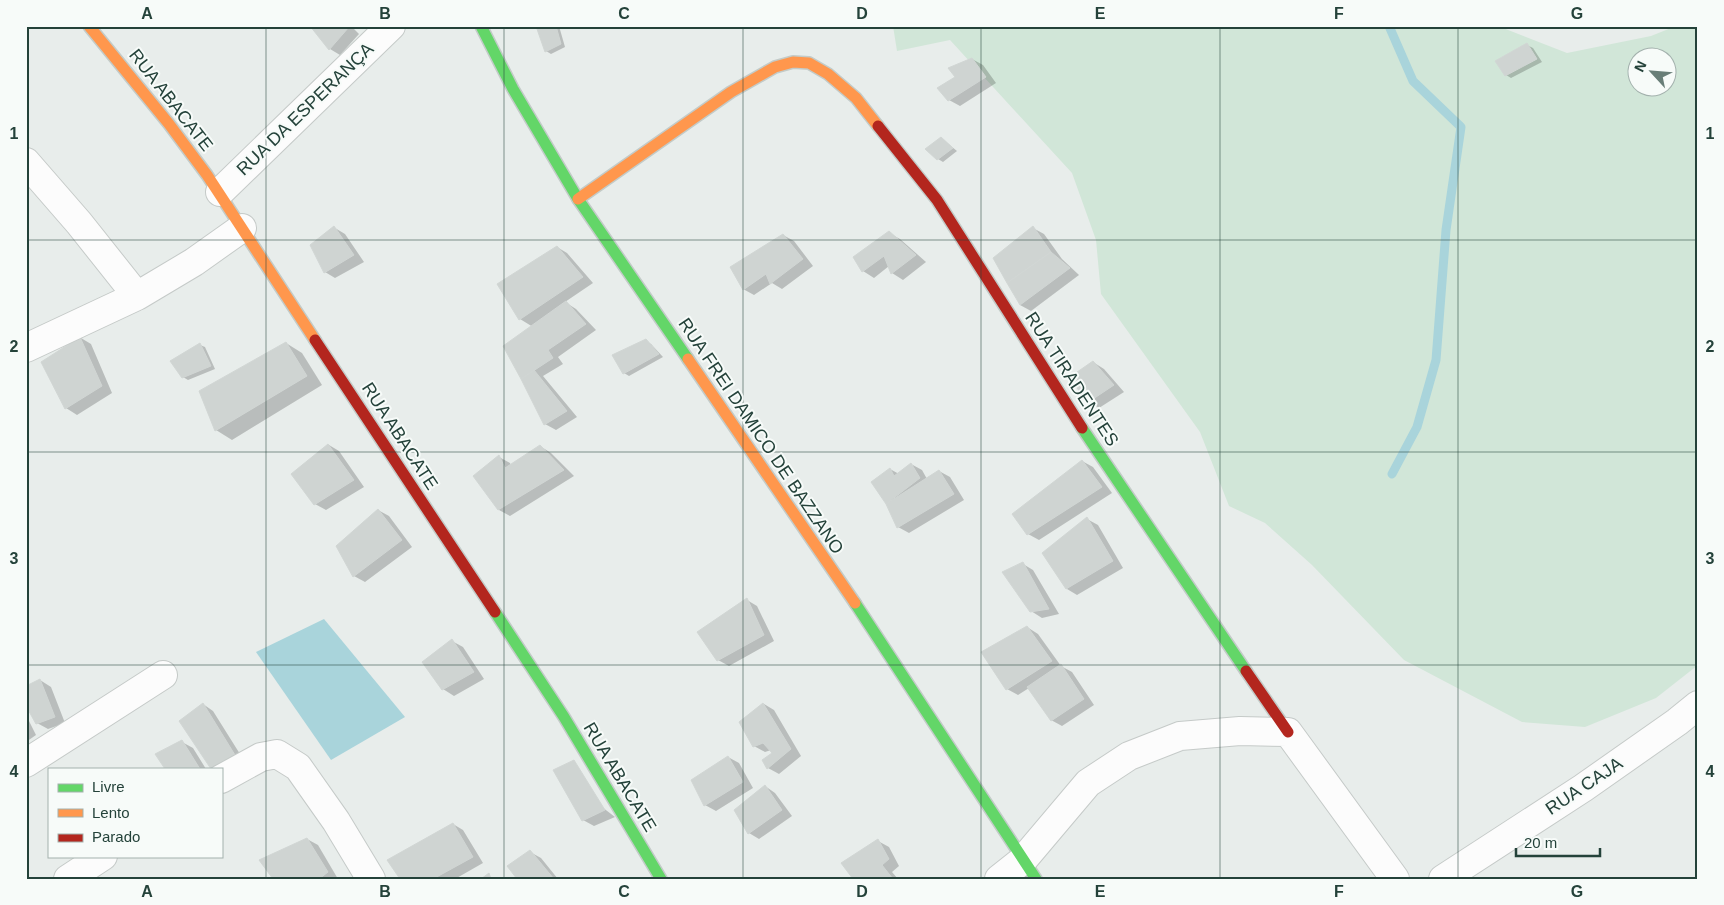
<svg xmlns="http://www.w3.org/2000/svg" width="1724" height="905" font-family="Arial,sans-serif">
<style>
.green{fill:#d1e6d8;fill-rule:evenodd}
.water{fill:#a9d4db}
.shadow{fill:#0003}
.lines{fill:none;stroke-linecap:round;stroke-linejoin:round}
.stream{stroke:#a9d4db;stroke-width:9}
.building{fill:#cfd4d2;stroke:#d1d6d4}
.street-casing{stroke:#c5cac8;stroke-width:30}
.fast-casing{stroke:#c3cbc8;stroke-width:14}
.slow-casing{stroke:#c3cbc8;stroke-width:14}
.jam-casing{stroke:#c3cbc8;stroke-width:14}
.street{stroke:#fcfcfc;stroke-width:28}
.fast{stroke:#63d668;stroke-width:11}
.slow{stroke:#ff974d;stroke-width:11}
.jam{stroke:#b3261e;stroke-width:11}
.grid{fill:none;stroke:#24423a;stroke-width:1;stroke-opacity:0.55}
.labels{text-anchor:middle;stroke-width:4;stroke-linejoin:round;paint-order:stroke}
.street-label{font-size:18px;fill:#24423a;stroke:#f7fbf9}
.neatline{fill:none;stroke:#24423a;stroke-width:2}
.grid-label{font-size:16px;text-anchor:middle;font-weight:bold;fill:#24423a}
</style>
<rect width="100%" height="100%" fill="#e8edeb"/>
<path class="green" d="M893,26H1498L1567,53L1651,36L1676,26H1698V665L1656,698L1585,727L1522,722L1404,660L1312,565L1265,523L1229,506L1200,432L1101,294L1096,240L1072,173L950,40L897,51ZM1636,58H1666V88H1636Z"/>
<path class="water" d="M324,619L405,717L331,760L256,652Z"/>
<path class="shadow" d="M311,26H351L359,34L340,55L330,49Z
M544,26H559L565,47L551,54L546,51Z
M1527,45L1533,48L1542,62L1511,78L1506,75Z
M972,59L983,65L996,83L960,106L949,100L957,77Z
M941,138L957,151L943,162L938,159Z
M335,228L345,234L364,262L335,278L325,272Z
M1033,228L1044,234L1062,259L1079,275L1031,311L1020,305Z
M889,233L900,239L926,262L903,280L892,273L889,266L874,278L863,271L854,258Z
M783,235L794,241L813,266L782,289L772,283L754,295L743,289Z
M557,247L567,253L593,283L565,302L576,309L596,330L558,357L563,364L543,376L577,417L556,430L545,424L505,346L533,327L520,319L499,284Z
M81,338L91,344L112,393L77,415L66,408L42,363Z
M645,341L651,344L663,357L629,376L624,373L614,356Z
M286,343L302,353L322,385L232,440L216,430L201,392Z
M200,345L205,347L215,369L188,380L183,377Z
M1093,362L1104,369L1124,392L1099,408L1088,402Z
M329,445L339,451L364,487L326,510L315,504Z
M540,446L551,453L574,476L510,516L499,510L475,476L499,457L510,463L511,466Z
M1082,461L1093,467L1112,493L1039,540L1028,534Z
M911,464L922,470L927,479L939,471L950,477L964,500L909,533L898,527L887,504L873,482L890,469L899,474Z
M378,510L389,516L412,547L365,582L354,576Z
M1087,519L1098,525L1123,568L1077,595L1067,589Z
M1023,564L1033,570L1059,614L1042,618L1031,611Z
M747,600L757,606L774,641L729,666L718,660Z
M1027,627L1038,634L1061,666L1072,672L1094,705L1062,726L1051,720L1029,688L1018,695L1007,689Z
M452,641L463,647L484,679L454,696L443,689L424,662Z
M40,680L51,687L65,723L48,729L37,723Z
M203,704L213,711L245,762L224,776Z
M764,704L774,710L801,756L779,774L768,768L774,753L771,750L765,752L754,746Z
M26,715L36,735L26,742Z
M182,742L193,748L206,769H167Z
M728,757L739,763L753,788L716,811L705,805Z
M555,771L615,817L594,826L583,820Z
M765,786L775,793L792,816L759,839L749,833Z
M453,824L463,830L483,863L455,879H402Z
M307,839L318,845L338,879H275Z
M878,841L889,847L899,866L892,872L898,879H855Z
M530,852L541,858L558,879H518Z"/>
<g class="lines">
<path class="stream" d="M1389,26L1413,81L1461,127L1446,230L1436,360L1417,427L1392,474"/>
</g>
<path class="building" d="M310,26H348L349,27L329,50Z
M541,26H556L561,44L545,52L537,29Z
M1527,43L1537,59L1505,76L1495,61Z
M972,58L986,77L948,101L937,88L955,77L948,68Z
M941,137L953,148L937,160L925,149Z
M334,226L354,255L324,273L310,245Z
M1033,226L1051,252L1007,283L993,258Z
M889,231L916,255L891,274L884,256L862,272L853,257Z
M783,234L803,259L770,284L766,274L743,290L730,267Z
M557,246L583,277L519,320L497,284Z
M1051,252L1070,268L1020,305L1007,283Z
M566,301L586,324L548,350L553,358L521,379L503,346Z
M80,337L102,386L65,409L41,362Z
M646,339L659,354L623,374L612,355Z
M286,342L307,376L215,431L199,391Z
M200,343L211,366L182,378L170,361Z
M1093,361L1114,385L1087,403L1070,377Z
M534,370L567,411L544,425L521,379Z
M328,444L354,480L314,505L291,474Z
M540,445L564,470L498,510L473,476L499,455L505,468Z
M1082,460L1102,487L1027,535L1012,514Z
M911,463L920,478L886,504L871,482L890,468L894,476Z
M939,470L954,494L897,528L886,504Z
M378,509L402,540L353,577L336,546Z
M1087,517L1113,561L1066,589L1042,553Z
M1023,562L1049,609L1030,612L1002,572Z
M747,598L764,635L717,661L697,632Z
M1027,626L1052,661L1006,690L981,652Z
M452,639L474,672L442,690L422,662Z
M1061,664L1084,699L1051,721L1027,687Z
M40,679L55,717L36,724L26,706V686Z
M203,703L235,755L214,769H211L179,721Z
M763,703L791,749L767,769L762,760L772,753L763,743L753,747L739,722Z
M182,740L200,769H165L155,754Z
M728,756L743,782L704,806L691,780Z
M574,760L605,810L582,821L553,770Z
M765,785L782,810L748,834L734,810Z
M453,823L473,857L433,879H400L387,860Z
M307,838L328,872L319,879H273L259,860Z
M878,839L889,859L882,865L893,879H853L841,863Z
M530,850L554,879H517L507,866Z
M489,873L491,879H481Z"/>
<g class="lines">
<defs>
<path id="street" d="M26,162L79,223L137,296
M220,192L391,26
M26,348L137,296L194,262L242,228
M26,763L163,675
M221,779L261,757L277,754L298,767L336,821L371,879
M68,879L103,856
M999,879L1023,860L1088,783L1129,756L1180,736L1240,731L1288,732L1395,879
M1443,879L1583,788L1677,722L1698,705"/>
<path id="fast" d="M481,26L513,89L578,199L688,359
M1082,428L1246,671
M855,603L1036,879
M495,612L564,717L661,879"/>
<path id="slow" d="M89,26L169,124L207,175L315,340
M578,199L731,92L775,67L793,62L809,63L828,74L856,98L878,126
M688,359L855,603"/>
<path id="jam" d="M878,126L937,200L1082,428
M315,340L495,612
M1246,671L1288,732"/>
</defs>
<use href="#street" class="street-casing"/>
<use href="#fast" class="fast-casing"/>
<use href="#slow" class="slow-casing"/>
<use href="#jam" class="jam-casing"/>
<use href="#street" class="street"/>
<use href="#fast" class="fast"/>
<use href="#slow" class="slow"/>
<use href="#jam" class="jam"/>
</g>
<path class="grid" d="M266,26V879M504,26V879M743,26V879M981,26V879M1220,26V879M1458,26V879M26,240H1698M26,452H1698M26,665H1698"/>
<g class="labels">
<g class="street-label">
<text transform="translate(171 100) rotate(52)" y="6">RUA ABACATE</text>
<text transform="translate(305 109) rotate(-44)" y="6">RUA DA ESPERANÇA</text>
<text transform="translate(1072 379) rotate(57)" y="6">RUA TIRADENTES</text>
<text transform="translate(400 436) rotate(57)" y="6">RUA ABACATE</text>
<text transform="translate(761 436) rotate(56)" y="6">RUA FREI DAMICO DE BAZZANO</text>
<text transform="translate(620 777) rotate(59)" y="6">RUA ABACATE</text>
<text transform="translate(1584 786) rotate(-34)" y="6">RUA CAJA</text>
</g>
</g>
<rect width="1724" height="905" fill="none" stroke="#f7fbf9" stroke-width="55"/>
<rect x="48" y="768" width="175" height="90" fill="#f7fbf9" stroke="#a3b1ad"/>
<rect x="58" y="784" width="25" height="8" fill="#63d668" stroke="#a3b1ad"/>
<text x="92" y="792" font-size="15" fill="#24423a">Livre</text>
<rect x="58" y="809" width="25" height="8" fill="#ff974d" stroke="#a3b1ad"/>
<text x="92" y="818" font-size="15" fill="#24423a">Lento</text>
<rect x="58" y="834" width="25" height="8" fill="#b3261e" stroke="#a3b1ad"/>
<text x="92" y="842" font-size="15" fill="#24423a">Parado</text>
<g transform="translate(1652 72) rotate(296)"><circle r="24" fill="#f7fbf9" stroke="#a3b1ad"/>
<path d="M0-4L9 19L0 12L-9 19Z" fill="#697e78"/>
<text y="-8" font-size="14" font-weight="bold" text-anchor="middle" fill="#24423a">N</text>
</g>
<path d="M1516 848v8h84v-8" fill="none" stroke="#24423a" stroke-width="2.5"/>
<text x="1524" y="848" font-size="15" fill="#24423a" stroke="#f7fbf9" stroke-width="4" paint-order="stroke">20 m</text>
<rect x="28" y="28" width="1668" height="850" class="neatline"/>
<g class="grid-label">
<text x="147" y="19">A</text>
<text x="385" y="19">B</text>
<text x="624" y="19">C</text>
<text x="862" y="19">D</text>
<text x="1100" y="19">E</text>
<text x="1339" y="19">F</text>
<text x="1577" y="19">G</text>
<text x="14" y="139">1</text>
<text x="1710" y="139">1</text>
<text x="14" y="352">2</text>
<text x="1710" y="352">2</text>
<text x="14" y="564">3</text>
<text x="1710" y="564">3</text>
<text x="14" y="777">4</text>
<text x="1710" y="777">4</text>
<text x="147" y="897">A</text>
<text x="385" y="897">B</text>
<text x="624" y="897">C</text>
<text x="862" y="897">D</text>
<text x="1100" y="897">E</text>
<text x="1339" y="897">F</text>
<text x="1577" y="897">G</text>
</g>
</svg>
